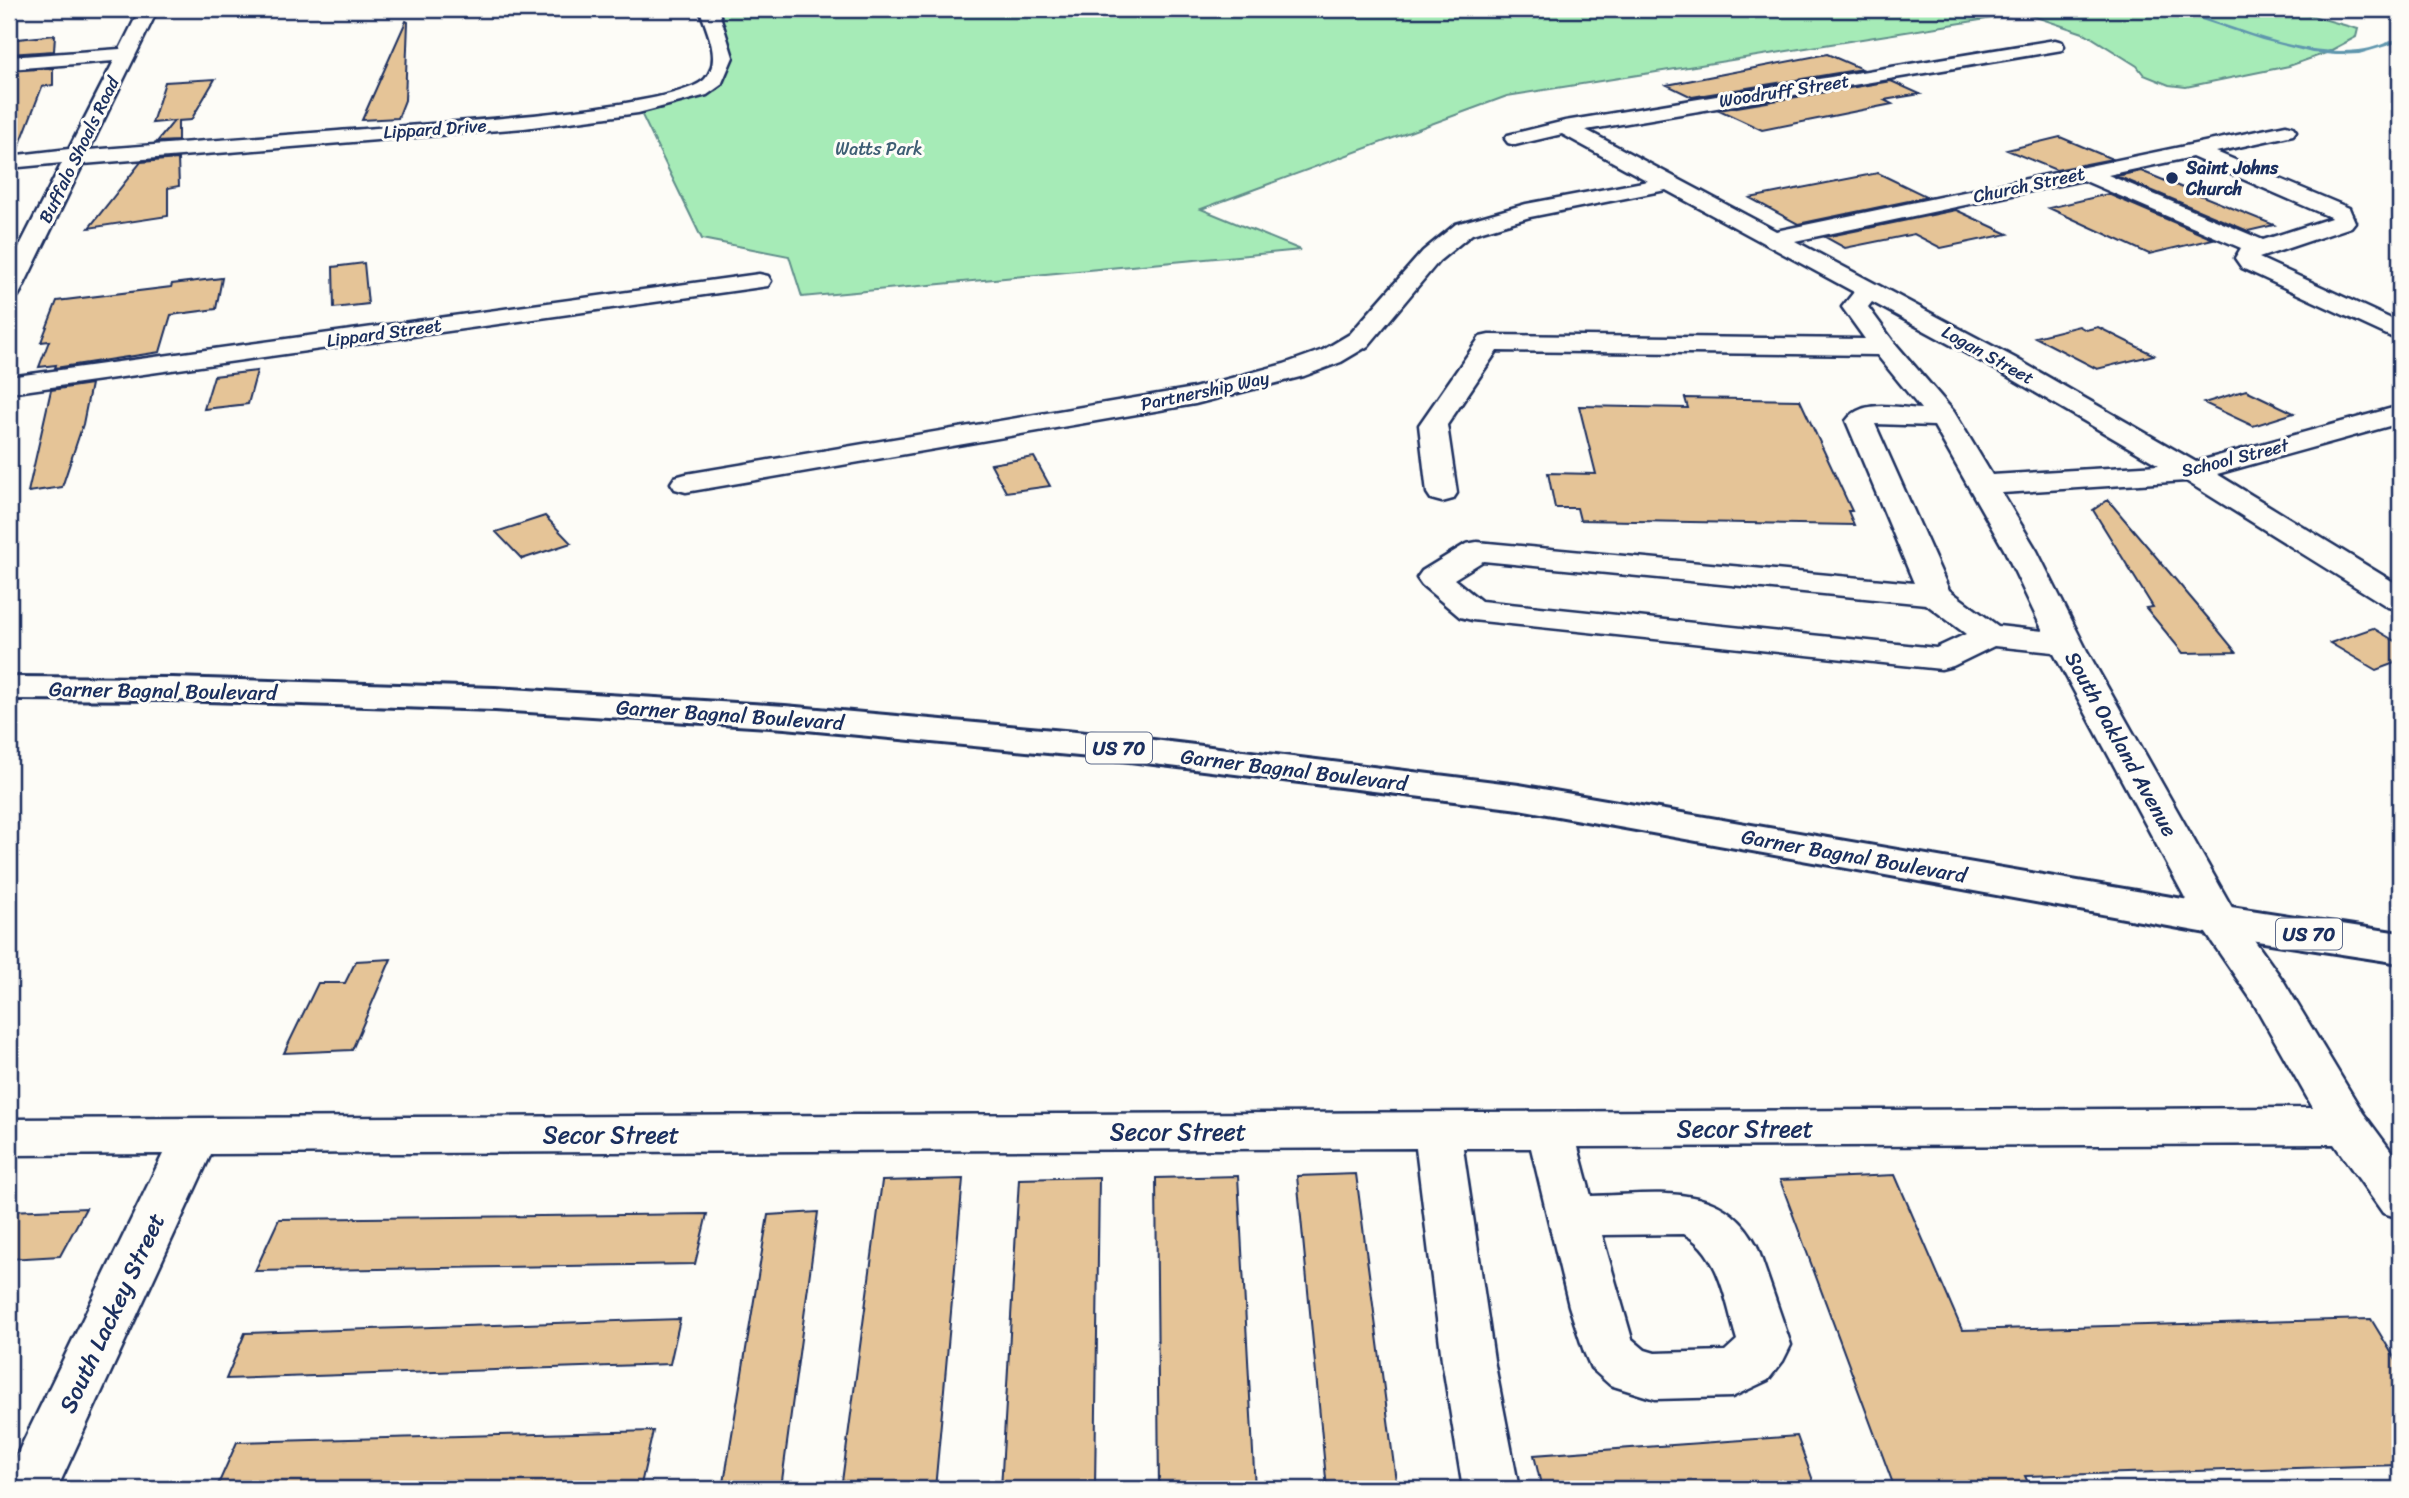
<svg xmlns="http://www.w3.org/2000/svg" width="2409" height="1498" font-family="Sriracha,sans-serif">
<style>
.green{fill:#a6ebb7;stroke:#608d8a;stroke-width:2}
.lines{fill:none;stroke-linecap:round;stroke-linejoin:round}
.stream{fill:#5e96ad;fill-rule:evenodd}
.building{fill:#e5c497;stroke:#1b2f5e;stroke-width:2}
.minor-casing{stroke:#1b2f5e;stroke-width:5}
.highway-casing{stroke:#1b2f5e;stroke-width:6}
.minor{fill:#fdfcf7;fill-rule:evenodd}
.highway{fill:#fdfcf7;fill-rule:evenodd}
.poi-dot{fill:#1b2f5e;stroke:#fdfcf7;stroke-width:2.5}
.labels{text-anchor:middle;stroke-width:6;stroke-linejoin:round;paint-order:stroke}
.far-street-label{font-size:18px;fill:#1b2f5e;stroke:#fdfcf7}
.far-park-label{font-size:18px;fill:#3e5e74;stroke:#fdfcf7}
.far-poi-label{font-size:18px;font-weight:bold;fill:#1b2f5e;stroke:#fdfcf7;text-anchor:start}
.shield{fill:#fdfcf7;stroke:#5f6c8c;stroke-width:2}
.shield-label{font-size:19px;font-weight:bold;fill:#1b2f5e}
.street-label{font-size:21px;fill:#1b2f5e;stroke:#fdfcf7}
.near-street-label{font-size:24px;fill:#1b2f5e;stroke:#fdfcf7}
</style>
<rect width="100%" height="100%" fill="#fdfcf7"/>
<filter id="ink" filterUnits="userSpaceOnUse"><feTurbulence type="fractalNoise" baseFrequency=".0143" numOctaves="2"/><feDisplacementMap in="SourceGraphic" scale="14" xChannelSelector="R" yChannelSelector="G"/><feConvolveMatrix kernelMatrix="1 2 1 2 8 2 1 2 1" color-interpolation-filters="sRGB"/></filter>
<g filter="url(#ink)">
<path class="green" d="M709,9H2288L2358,29L2356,37L2326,53L2289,66L2186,87L2169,85L2144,75L2137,66L2086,34L2024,13L1507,96L1201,209L1301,250L802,297L789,256L702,239L638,107L700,91L724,57Z"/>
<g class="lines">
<path class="stream" d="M2168,9H2177C2235,26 2296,57 2359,50C2373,49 2386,42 2400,38V42L2359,54L2336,55L2312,53L2262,40Z"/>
</g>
<path class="building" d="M406,21L408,22L405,100L398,118L362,120Z
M55,35L54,51L9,54V40Z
M1827,54L1862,69L1692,97L1667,85Z
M53,68V85L42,87L17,152L9,153V71Z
M215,79L191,120L178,121V141L157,142L174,121L152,123L165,82Z
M1891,81L1920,94L1884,100L1892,104L1762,130L1719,110Z
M2060,137L2112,159L2056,170L2007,150Z
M178,159L179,186L168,188V216L89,228L141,162Z
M2141,171L2274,225L2248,231L2117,176Z
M1878,173L1928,197L1798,224L1750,198Z
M2108,194L2213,239L2149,254L2049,208Z
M1956,210L2008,234L1941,248L1914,234L1845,248L1825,237Z
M364,263L368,304L334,308L333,267Z
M222,278L216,309L171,315L160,352L55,368L56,365L39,367L49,341L41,342L57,301L171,287L172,284Z
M2079,326L2086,330L2098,327L2154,355L2097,369L2035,337Z
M257,371L248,404L204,409L214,376Z
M91,384L83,424L62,487L28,492L51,390Z
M2246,390L2294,413L2253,426L2204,403Z
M1685,398L1800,400L1852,511H1848L1854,525L1580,520L1577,508H1555L1548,473L1596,474L1579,406L1688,408Z
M1034,457L1050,486L1006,492L991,464Z
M2108,500L2213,624L2236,652L2183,653L2146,608L2153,607L2093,510Z
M545,516L571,543L522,559L496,532Z
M2373,628L2400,644V661L2376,670L2330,643Z
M391,959L352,1050L284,1053L318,983H345L356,961Z
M1356,1174L1397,1489H1327L1297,1176Z
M1895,1175L1962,1330L2371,1319L2400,1367V1465L2025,1476L2031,1489H1895L1780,1180Z
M1238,1176L1255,1489H1159L1156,1178Z
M1099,1177L1095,1489H1001L1019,1179Z
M963,1179L935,1489H841L882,1181Z
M86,1208L60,1256L9,1259V1211Z
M818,1212L781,1488L723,1489L768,1215Z
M707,1214L695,1264L255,1271L279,1219Z
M680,1319L670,1364L226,1379L245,1333Z
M653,1431L640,1489H216L237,1442Z
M1797,1436L1816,1489H1542L1534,1455Z"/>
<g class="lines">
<defs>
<path id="minor" d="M140,9H158L89,150C172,144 255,137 338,131C396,126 675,111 705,79C723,59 706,31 700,9H718L733,57L721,85L707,95L638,113L524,128L83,164L21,291L18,296L9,298V267L62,163L9,168V156L69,149L114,61L9,69V57L120,49Z
M2055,40L2062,42L2064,46L2062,50L1586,130L1776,231L2286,125L2293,127L2296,131L2293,135L2216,152L2349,208L2355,222L2351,227L2259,258L2400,323V341L2242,268L2235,258L2241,248L2083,180L1795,241L2015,358L2196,462L2400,406V423L2217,474L2400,586V610L2388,607L2186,481L2002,493L2037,551L2087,651L2235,913L2284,982L2363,1113L2400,1163V1218L2383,1213L2334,1144L1578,1147L1591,1196C1654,1195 1723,1179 1757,1246L1791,1345L1783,1361L1768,1380L1732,1397L1655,1399L1610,1385L1591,1368L1584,1352L1569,1306L1531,1148H1463L1494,1360L1519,1489H1463L1442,1360L1416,1148L211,1154L57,1489H9V1471L163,1154L9,1155V1119L2313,1108L2253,1002L2197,920L2053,652L1994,646L1953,666L1941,669L1472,620L1460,617L1422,585L1417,578L1422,571L1466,544L1477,542L1914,583L1846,421C1862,398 1897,408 1921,409L1877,355L1497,351L1447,425L1457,493L1453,499L1442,502L1431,499L1427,493L1419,425L1480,337L1489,335L1865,339L1842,307L1854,292L1666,190L1530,217L1472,234L1439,261L1368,346L1341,362L1304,376L1195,404L686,492L675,489L671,483L675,477L686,474L1194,388L1284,364L1323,350L1350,334L1423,251L1456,224L1526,204L1648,181L1562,134L1515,145L1508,143L1505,139L1508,135L1565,121ZM2192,157L2330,217L2331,218L2263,240L2108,175ZM1872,302L1997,370L2159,465L1992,475L1954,412L1893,341L1868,307ZM1875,424L1934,426L2005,551L2043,631L1998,626L1949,590ZM1483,561L1926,604L1966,634L1936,648L1481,601L1454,579ZM1684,1234C1720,1252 1726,1304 1737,1340L1725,1351L1655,1353L1645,1350L1632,1339L1602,1235Z
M759,274L768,276L771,281L768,286L9,393V377Z"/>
<path id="highway" d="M9,677L172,678L495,688L785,706L1121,736L1519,785L2218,905L2400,933V963L2218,935L1519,809L1121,760L785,728L495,710L172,700L9,699Z"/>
</defs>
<use href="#minor" class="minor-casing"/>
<use href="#highway" class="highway-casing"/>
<use href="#minor" class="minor"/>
<use href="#highway" class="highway"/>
</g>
</g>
<circle class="poi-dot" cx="2172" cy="178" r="7"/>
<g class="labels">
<g class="far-street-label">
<text transform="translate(1784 91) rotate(-9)" y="6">Woodruff Street</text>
<text transform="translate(435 129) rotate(-4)" y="6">Lippard Drive</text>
<text transform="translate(79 150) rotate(-64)" y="6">Buffalo Shoals Road</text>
<text transform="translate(2029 185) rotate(-12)" y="6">Church Street</text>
<text transform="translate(384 333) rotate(-8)" y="6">Lippard Street</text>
<text transform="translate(1988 355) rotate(29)" y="6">Logan Street</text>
<text transform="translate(1205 391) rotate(-12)" y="6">Partnership Way</text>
<text transform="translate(2235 458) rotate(-14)" y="6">School Street</text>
</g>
<g class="far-park-label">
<text x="879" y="155">Watts Park</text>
</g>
<g class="far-poi-label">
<text x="2186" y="174">Saint Johns<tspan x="2186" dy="21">Church</tspan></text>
</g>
<g class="shield">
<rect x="1086" y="732.5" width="66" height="31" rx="5"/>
<rect x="2276" y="918.5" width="66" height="31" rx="5"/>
</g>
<g class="shield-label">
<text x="1119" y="755">US 70</text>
<text x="2309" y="941">US 70</text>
</g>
<g class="street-label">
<text transform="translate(163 691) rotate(1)" y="7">Garner Bagnal Boulevard</text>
<text transform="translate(730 715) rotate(4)" y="7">Garner Bagnal Boulevard</text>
<text transform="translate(2121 744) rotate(61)" y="7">South Oakland Avenue</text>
<text transform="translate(1294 770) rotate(7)" y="7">Garner Bagnal Boulevard</text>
<text transform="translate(1854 856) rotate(10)" y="7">Garner Bagnal Boulevard</text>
</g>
<g class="near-street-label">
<text x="1745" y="1137">Secor Street</text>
<text x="1178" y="1140">Secor Street</text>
<text x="611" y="1143">Secor Street</text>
<text transform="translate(112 1313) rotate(-65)" y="8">South Lackey Street</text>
</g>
</g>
<rect width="2409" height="1498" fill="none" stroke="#fdfcf7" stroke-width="35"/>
<rect x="18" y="18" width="2374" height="1463" fill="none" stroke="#1b2f5e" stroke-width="2.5" filter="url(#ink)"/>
</svg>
